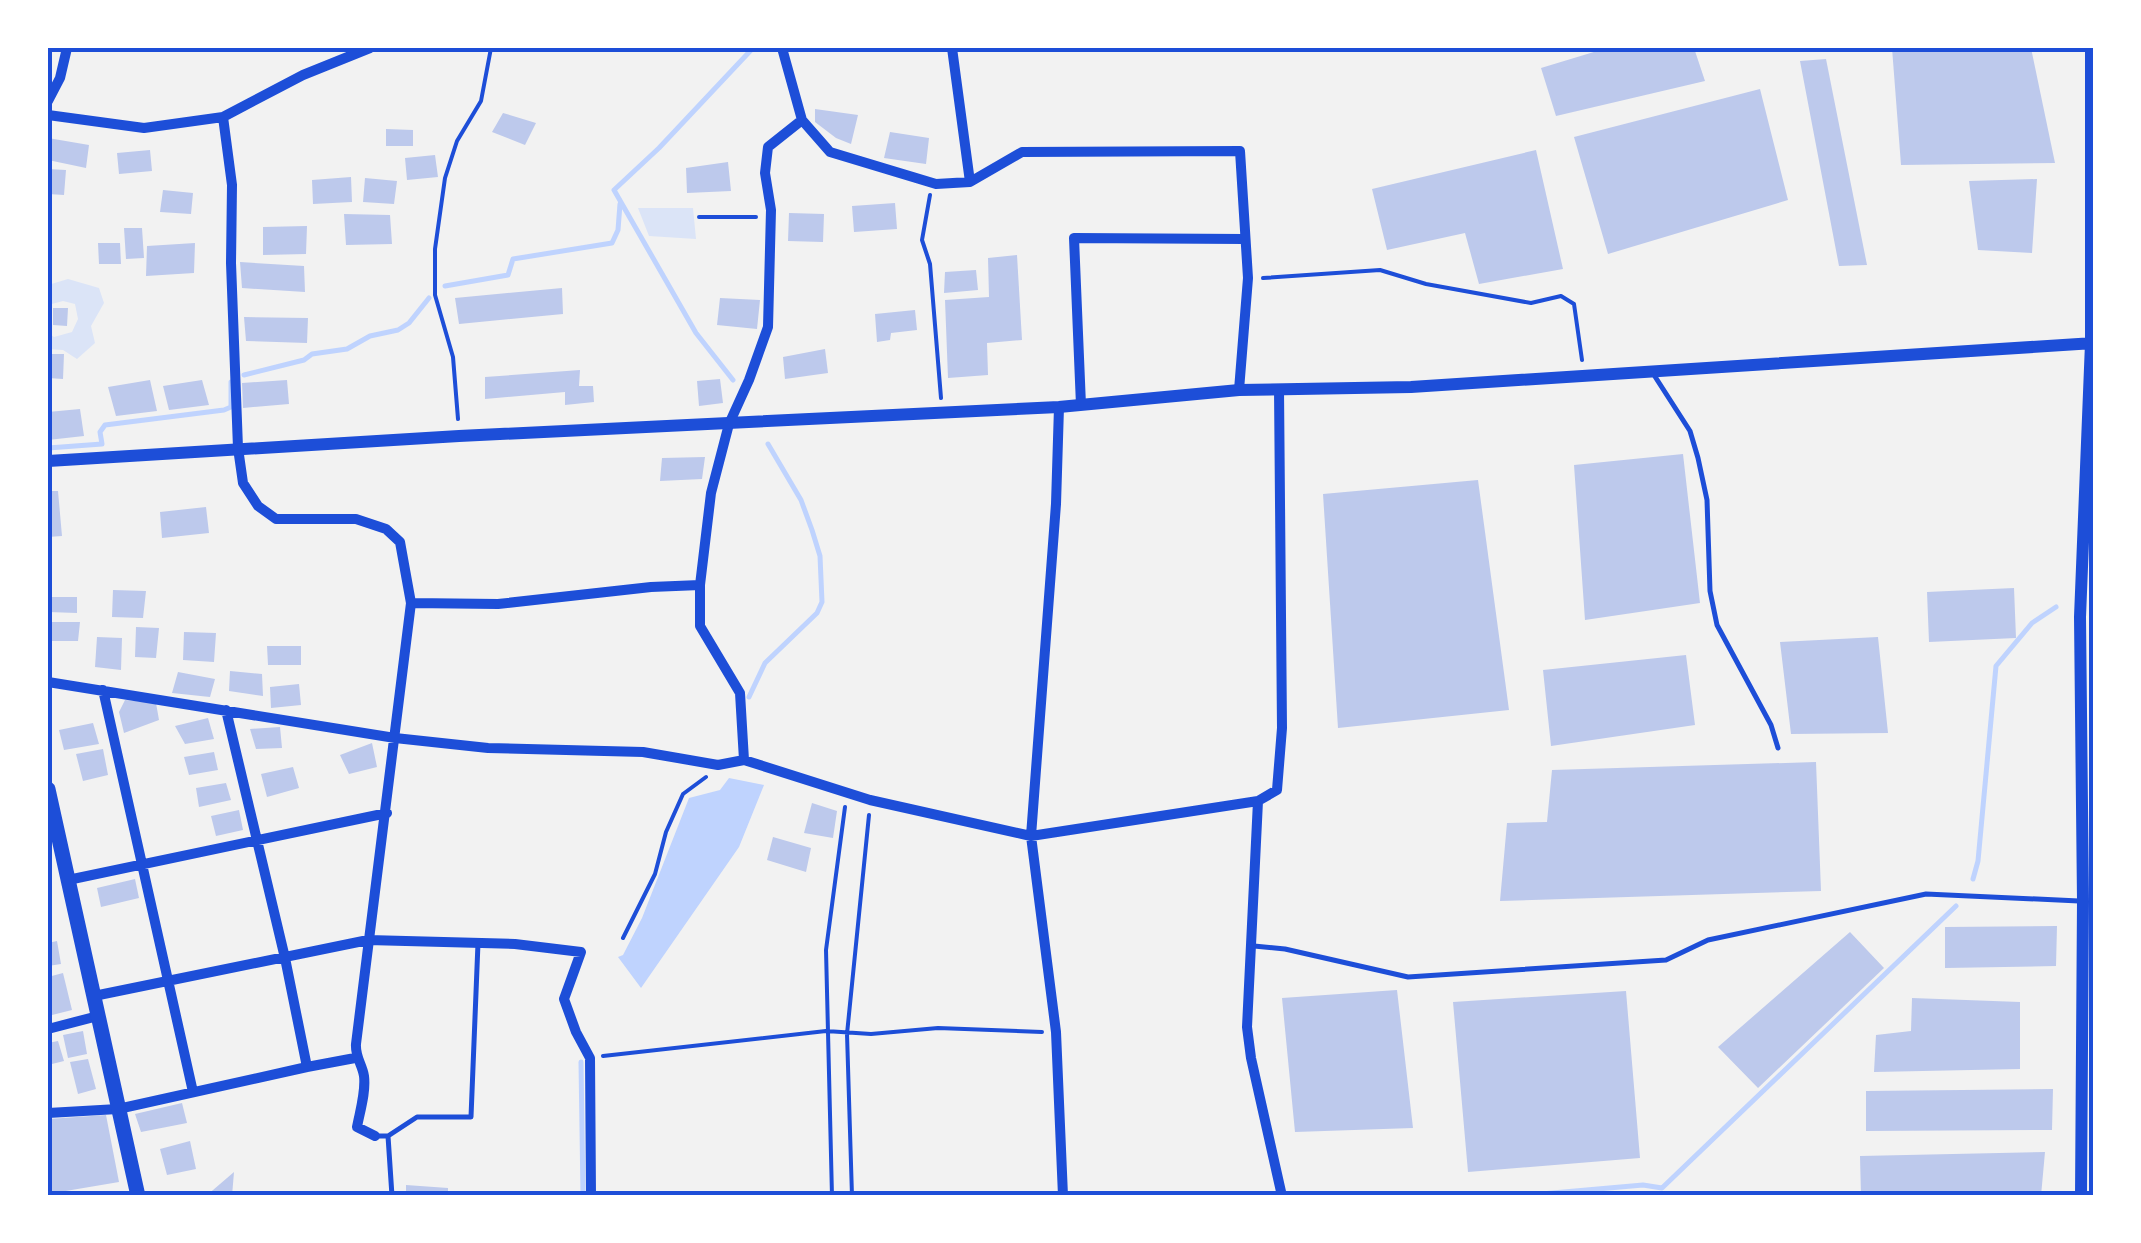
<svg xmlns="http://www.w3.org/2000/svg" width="2141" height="1243" font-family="'PT Sans Narrow',sans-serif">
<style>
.green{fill:#dbe4f7}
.water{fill:#bfd3fe}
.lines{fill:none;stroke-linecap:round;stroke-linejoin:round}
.stream{stroke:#bfd3fe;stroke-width:5}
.building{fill:#bdc9ec}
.path{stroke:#1d4ed8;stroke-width:4}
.service{stroke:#1d4ed8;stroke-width:5}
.minor{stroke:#1d4ed8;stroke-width:10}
.tertiary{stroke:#1d4ed8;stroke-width:12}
.primary{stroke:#1d4ed8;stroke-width:15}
.neatline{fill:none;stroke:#1d4ed8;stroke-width:4}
</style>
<rect width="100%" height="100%" fill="#f2f2f2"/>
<path class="green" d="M638,208H693L696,239L649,236Z
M68,279L99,288L104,303L91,326L95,343L77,359L63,350L48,349V333L54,337L72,332L78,319L75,304L63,301L48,305V285Z"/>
<path class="water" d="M729,778L764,785L739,847L641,988L618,957L623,955L642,918L689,798L720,790Z"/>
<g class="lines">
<path class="stream" d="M445,286L508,275L513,259L612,243L618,230L620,204
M244,375L304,360L312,354L347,349L370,336L398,330L409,323L429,298
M733,380L696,333L614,190L659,148L753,48
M48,448L102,444L100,432L105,425L224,410L231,407V382
M749,697L765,663L817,613L822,602L820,556L812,530L801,500L768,444
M1973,879L1978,861L1996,666L2032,623L2056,607
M581,1062L583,1196
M1518,1196L1643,1185L1662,1188L1956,906"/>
</g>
<path class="building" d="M1607,48H1694L1705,81L1556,116L1541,68Z
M1892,48H2031L2055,163L1901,165Z
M1826,59L1867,265L1839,266L1800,61Z
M1760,89L1788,200L1608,254L1574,137Z
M815,109L858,115L851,144L836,138L815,122Z
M503,113L536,123L525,145L492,132Z
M386,129L413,130V146H386Z
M890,132L929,138L926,164L884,158Z
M48,138L89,145L86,168L48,160Z
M150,150L152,171L119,174L117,153Z
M1536,150L1563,269L1479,284L1465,233L1387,250L1372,189Z
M435,155L438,177L407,180L405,158Z
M728,162L731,191L687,193L686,168Z
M48,169L66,170L64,195L48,194Z
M351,177L352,202L313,204L312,180Z
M365,178L397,181L394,204L363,202Z
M2037,179L2032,253L1978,250L1969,181Z
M163,190L193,193L191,214L160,212Z
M895,203L897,229L854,232L852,206Z
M789,213L824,214L823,242L788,241Z
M344,214L390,215L392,244L346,245Z
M307,226L306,254L263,255V227Z
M124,228H142L144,258L126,259Z
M98,243H120L121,264H99Z
M195,243L194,273L146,276L147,246Z
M1017,255L1022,340L987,343L988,375L948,378L945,300L989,297L988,258Z
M240,262L304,266L305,292L242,288Z
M976,270L978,290L944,293L945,272Z
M562,288L563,314L459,324L455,298Z
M720,298L760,300L757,329L717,325Z
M53,308H68L67,326L53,325Z
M915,310L917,330L891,333L890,340L877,342L875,314Z
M244,317L308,318L307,343L246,341Z
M825,349L828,373L785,379L783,357Z
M48,354H64L63,379L48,378Z
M580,370L579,386H593L594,402L565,405V392L485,399V377Z
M720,379L723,403L699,406L697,381Z
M150,380L157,411L116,416L108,387Z
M202,380L209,405L169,410L163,386Z
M287,380L289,404L243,408L242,383Z
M80,409L84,436L48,440V412Z
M1683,454L1700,603L1585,620L1574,465Z
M705,457L702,479L660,481L662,458Z
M1478,480L1509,710L1338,728L1323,494Z
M48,491H58L62,536L48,537Z
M206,507L209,533L162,538L160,512Z
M2014,588L2016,638L1929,642L1927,592Z
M113,590L146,591L143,618L112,617Z
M48,597H77V613L48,612Z
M48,622H80L78,641H48Z
M136,627L159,628L156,658L135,657Z
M184,632L216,633L214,662L183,660Z
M97,637L122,638L121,670L95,667Z
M1878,637L1888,733L1791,734L1780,642Z
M267,646H301V665H268Z
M1686,655L1695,725L1551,746L1543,670Z
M230,671L262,674L263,696L229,691Z
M178,672L215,679L210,697L172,693Z
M299,684L301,705L271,708L270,687Z
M125,700L156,703L159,720L124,733L119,712Z
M208,718L214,739L185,744L175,726Z
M93,723L99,744L64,750L59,730Z
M280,727L282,748L256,749L250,729Z
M372,743L377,767L349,774L340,755Z
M103,749L108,775L83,781L76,754Z
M214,752L218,770L189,775L184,757Z
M1816,762L1821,891L1500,901L1507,823L1547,822L1552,770Z
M293,767L299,788L267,797L261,774Z
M226,783L231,800L199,807L196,788Z
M812,803L837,811L833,838L804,833Z
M239,810L243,830L216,836L211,816Z
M773,837L811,848L806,872L767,860Z
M135,879L139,898L101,907L97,888Z
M2057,926L2056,966L1945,968V927Z
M1850,932L1884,968L1758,1088L1718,1047Z
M57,941L61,964L48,966V943Z
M63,973L72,1010L48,1016V977Z
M1397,990L1413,1128L1295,1132L1282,998Z
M1626,991L1640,1158L1468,1172L1453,1002Z
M1912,998L2020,1002V1069L1874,1072L1876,1035L1911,1031Z
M83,1031L87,1054L68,1058L63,1035Z
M58,1041L64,1061L48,1065V1043Z
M88,1059L96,1089L78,1094L70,1062Z
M2053,1089L2052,1130L1866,1131V1091Z
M182,1103L187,1123L141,1132L135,1114Z
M106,1115L119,1182L48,1194V1119Z
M190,1141L196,1169L167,1175L160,1149Z
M2045,1152L2041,1196H1861L1860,1156Z
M234,1172L232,1196H206Z
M406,1185L448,1188V1196H406Z"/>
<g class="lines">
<path class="path" d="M930,195L922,240L930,264L941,398
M699,217H756
M1263,278L1380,270L1426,284L1531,303L1561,296L1574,304L1582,360
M458,419L453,357L435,295V249L445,178L457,141L481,101L491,48
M623,938L655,874L666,832L683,794L706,777
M603,1056L826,1031L871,1034L938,1028L1042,1032
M832,1196L826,950L845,807
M852,1196L847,1034L869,815"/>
<path class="service" d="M1654,375L1690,431L1698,458L1707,500L1710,591L1717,625L1771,725L1778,748
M1254,946L1285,949L1408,977L1666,960L1708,940L1926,894L2079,901
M376,1136H388L392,1196
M388,1136L417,1117H471L478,943"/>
<path class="minor" d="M782,48L802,120L830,152L936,184L970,182L1022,152L1240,151L1248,278L1239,390
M952,48L970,182
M48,101L60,78L67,48
M48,115L144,128L223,117L303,75L370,48
M223,117L232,185L231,263L238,448L243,483L258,506L276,519H356L386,529L400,542L411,603L356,1044C355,1057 362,1064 364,1076C366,1092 360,1111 357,1127L375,1136
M1081,405L1074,238L1244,239
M1059,407L1056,504L1031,836L1056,1032L1063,1196
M411,603L498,604L651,587L700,585
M48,682L395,738L488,748L643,752L718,765L744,760L870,800L1031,836L1258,801L1277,790L1282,728L1279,389
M103,690L193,1092
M744,760L740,693L700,626V585L711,493L729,424L749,380L768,327L771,210L765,173L768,147L802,120
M1258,801L1247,1027L1251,1058L1282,1196
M68,880L387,813
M94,996L368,940L515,944L581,952L564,999L576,1032L590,1058L591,1196
M48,1029L98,1016
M307,1067L355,1058
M48,1113L118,1109L307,1067L285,958L226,710"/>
<path class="tertiary" d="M48,461L459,436L1059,407L1239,390L1411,387L2094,343
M2081,1196L2083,901L2080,617L2091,343V48"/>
<path class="primary" d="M48,789L138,1196"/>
</g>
<rect width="2141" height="1243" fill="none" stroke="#ffffff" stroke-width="100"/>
<rect x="50" y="50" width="2041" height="1143" class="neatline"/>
</svg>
